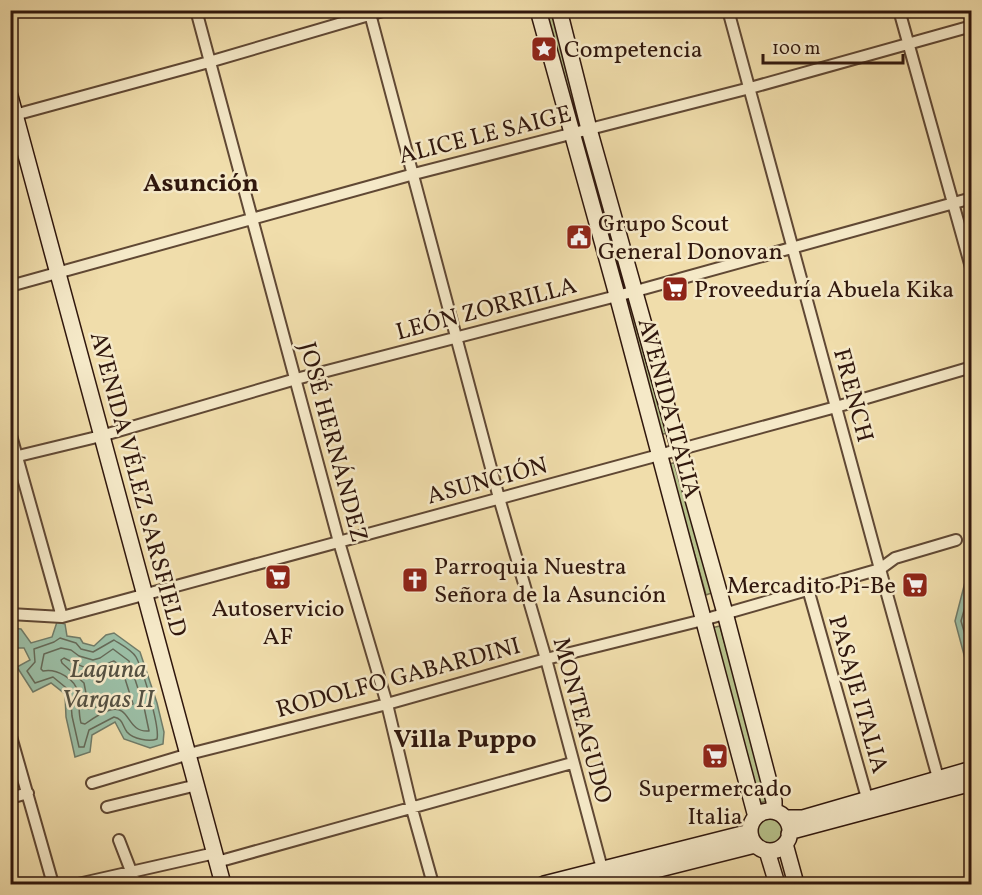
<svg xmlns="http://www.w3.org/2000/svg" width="982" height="895" font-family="Vollkorn,serif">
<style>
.green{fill:#b7c28b;stroke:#746c4c;stroke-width:1.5}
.water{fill:#9bbda4;stroke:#707b68;stroke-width:1.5}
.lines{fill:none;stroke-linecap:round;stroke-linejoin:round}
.shore{stroke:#666a58;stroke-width:1.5}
.street-casing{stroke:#604834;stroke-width:14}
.secondary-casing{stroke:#30170d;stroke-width:18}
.street{stroke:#f5e9c8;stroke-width:10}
.secondary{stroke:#f5e9c8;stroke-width:15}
.labels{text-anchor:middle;stroke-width:5;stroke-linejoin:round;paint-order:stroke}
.poi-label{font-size:24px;fill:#30170d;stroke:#f5e9c8;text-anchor:start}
.street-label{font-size:24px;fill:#30170d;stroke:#f5e9c8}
.neighbourhood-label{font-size:26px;font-weight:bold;fill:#30170d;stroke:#f5e9c8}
.water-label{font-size:26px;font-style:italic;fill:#555142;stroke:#f5e9c8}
</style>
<rect width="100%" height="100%" fill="#f0ddab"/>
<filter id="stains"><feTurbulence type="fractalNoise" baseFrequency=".00333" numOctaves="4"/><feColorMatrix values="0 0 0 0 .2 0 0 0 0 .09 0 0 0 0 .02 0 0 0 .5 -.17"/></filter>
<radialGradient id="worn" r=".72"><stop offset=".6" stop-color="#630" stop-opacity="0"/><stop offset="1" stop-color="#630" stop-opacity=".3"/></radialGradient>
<path class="green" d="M544,11H552L580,112L572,114Z
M589,142L625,272L617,274L582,144Z
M631,303L667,433L659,435L624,305Z
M677,462L714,592L706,595L669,464Z
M720,626L768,801L759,803L711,628Z
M757 832a13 13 0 1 1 26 0a13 13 0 1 1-26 0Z"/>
<path class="water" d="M971,559L972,681H971L955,621Z
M57,622L65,624L67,636L80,638L83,643L94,646L106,635L114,633L140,652L157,703L164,732L163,744L150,748L124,739L115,722L92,735L90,752L75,757L66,717L65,694L51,683L33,692L17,667L30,660L24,648H13L11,646L10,628L21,629L31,643L52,637Z"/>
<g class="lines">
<path class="shore" d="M972,582L961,621L972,659
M60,638L76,643L81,649L93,652L114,640C120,644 132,650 136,657C143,670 160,727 157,739C149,742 133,739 127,732C122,725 123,719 114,717L89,730L84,747H79L72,716L70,691L53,677L35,683L27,671L35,662L34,649L54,642Z
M61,648L71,650L79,656L93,660L100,658L113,649L129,661L144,707L149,731C126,733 131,704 110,710C102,712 92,719 85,724L81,723C78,713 80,703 78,693C76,679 56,668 43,671L41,669L44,654Z
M64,658C75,663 88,672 101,667C106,665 110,662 114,661L121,666L133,704L129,705C110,695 106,706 89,709L84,683L62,663L61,660Z"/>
<defs>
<path id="street" d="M196,10L339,542L387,704L412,809L433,884
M369,10L499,498L546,659L604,876
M728,10L880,569L940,785
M899,10L972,271
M11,116L209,62L386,10
M10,286L414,174L750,88L972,26
M10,432L62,617
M10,458L101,436L296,379L636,291L972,198
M808,589L869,805
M10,614L62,617L836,407L972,367
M10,733L53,884
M92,783L189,754L387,704L546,659L703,620L880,569L895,558L956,540
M10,798L28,793
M107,807L197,785
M119,840L136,884
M217,862L572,763
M78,884L215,853"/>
<path id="secondary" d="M538,10L617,295L756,817
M559,10L589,129L725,613L774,801V811
M10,96L223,884
M750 831a20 20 0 1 1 40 0a20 20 0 1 1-40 0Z
M785,818H803L972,769
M789,834L792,831L972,783
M785,844L796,884
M767,851L777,884
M544,884L750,832
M600,884L755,845"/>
</defs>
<use href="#street" class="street-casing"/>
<use href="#secondary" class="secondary-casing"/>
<use href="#street" class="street"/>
<use href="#secondary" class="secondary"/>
</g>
<defs>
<symbol id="sight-square" viewBox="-11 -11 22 22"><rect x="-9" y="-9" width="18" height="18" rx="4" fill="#8f2418" stroke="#f5e9c8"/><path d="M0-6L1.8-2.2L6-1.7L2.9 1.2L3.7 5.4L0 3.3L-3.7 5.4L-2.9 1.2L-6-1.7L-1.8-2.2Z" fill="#fff"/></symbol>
<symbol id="civic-square" viewBox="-11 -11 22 22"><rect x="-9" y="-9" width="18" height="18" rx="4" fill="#8f2418" stroke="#f5e9c8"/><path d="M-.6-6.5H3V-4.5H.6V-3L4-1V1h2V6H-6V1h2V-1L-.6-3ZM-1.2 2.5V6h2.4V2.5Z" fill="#fff"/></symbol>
<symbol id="supermarket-square" viewBox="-11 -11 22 22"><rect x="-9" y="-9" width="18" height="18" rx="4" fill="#8f2418" stroke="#f5e9c8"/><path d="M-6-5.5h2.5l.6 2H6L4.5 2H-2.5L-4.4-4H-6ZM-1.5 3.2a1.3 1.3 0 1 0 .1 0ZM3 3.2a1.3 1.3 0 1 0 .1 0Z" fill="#fff"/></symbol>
<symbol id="church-square" viewBox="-11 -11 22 22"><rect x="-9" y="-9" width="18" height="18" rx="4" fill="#8f2418" stroke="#f5e9c8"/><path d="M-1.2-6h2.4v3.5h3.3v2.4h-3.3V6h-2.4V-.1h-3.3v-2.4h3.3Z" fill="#fff"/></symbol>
</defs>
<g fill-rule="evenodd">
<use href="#sight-square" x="529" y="34" width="30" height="30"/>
<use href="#civic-square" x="564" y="222" width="30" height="30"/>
<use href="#supermarket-square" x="660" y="274" width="30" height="30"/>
<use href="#supermarket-square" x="263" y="562" width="30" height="30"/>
<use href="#church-square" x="400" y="565" width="30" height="30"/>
<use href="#supermarket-square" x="900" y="570" width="30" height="30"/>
<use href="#supermarket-square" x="700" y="741" width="30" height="30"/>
</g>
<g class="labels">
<g class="poi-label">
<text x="564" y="57">Competencia</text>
<text x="598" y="231">Grupo Scout<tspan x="598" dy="28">General Donovan</tspan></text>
<text x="694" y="297">Proveeduría Abuela Kika</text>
<text x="434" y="574">Parroquia Nuestra<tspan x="434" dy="28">Señora de la Asunción</tspan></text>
<text x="896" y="593" text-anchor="end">Mercadito Pi-Be</text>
<text x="278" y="616" text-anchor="middle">Autoservicio<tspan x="278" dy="28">AF</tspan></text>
<text x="715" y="796" text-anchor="middle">Supermercado<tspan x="715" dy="28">Italia</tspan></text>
</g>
<g class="street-label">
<text transform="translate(485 134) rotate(-14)" y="8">ALICE LE SAIGE</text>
<text transform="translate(486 308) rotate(-15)" y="8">LEÓN ZORRILLA</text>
<text transform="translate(854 395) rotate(75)" y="8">FRENCH</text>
<text transform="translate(670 408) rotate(75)" y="8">AVENIDA ITALIA</text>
<text transform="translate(334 442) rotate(75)" y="8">JOSÉ HERNÁNDEZ</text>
<text transform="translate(487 480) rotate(-15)" y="8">ASUNCIÓN</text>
<text transform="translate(139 484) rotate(75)" y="8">AVENIDA VÉLEZ SARSFIELD</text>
<text transform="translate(398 677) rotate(-15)" y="8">RODOLFO GABARDINI</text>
<text transform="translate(859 694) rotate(74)" y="8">PASAJE ITALIA</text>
<text transform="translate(583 720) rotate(75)" y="8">MONTEAGUDO</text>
</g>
<g class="neighbourhood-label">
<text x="201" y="191">Asunción</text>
<text x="465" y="747">Villa Puppo</text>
</g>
<g class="water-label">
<text x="108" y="677">Laguna<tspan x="108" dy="30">Vargas II</tspan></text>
</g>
</g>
<rect width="982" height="895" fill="none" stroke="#f0ddab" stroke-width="36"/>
<rect x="12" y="12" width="958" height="871" fill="none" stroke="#30170d" stroke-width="3"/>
<rect x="18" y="18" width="946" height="859" fill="none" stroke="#30170d" stroke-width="1.5"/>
<path d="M763 54v9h140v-9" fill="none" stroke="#30170d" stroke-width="3"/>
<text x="772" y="54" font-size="18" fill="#30170d" stroke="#f5e9c8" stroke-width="4.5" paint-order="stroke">100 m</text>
<rect width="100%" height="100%" filter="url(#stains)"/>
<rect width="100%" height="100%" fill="url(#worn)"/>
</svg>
